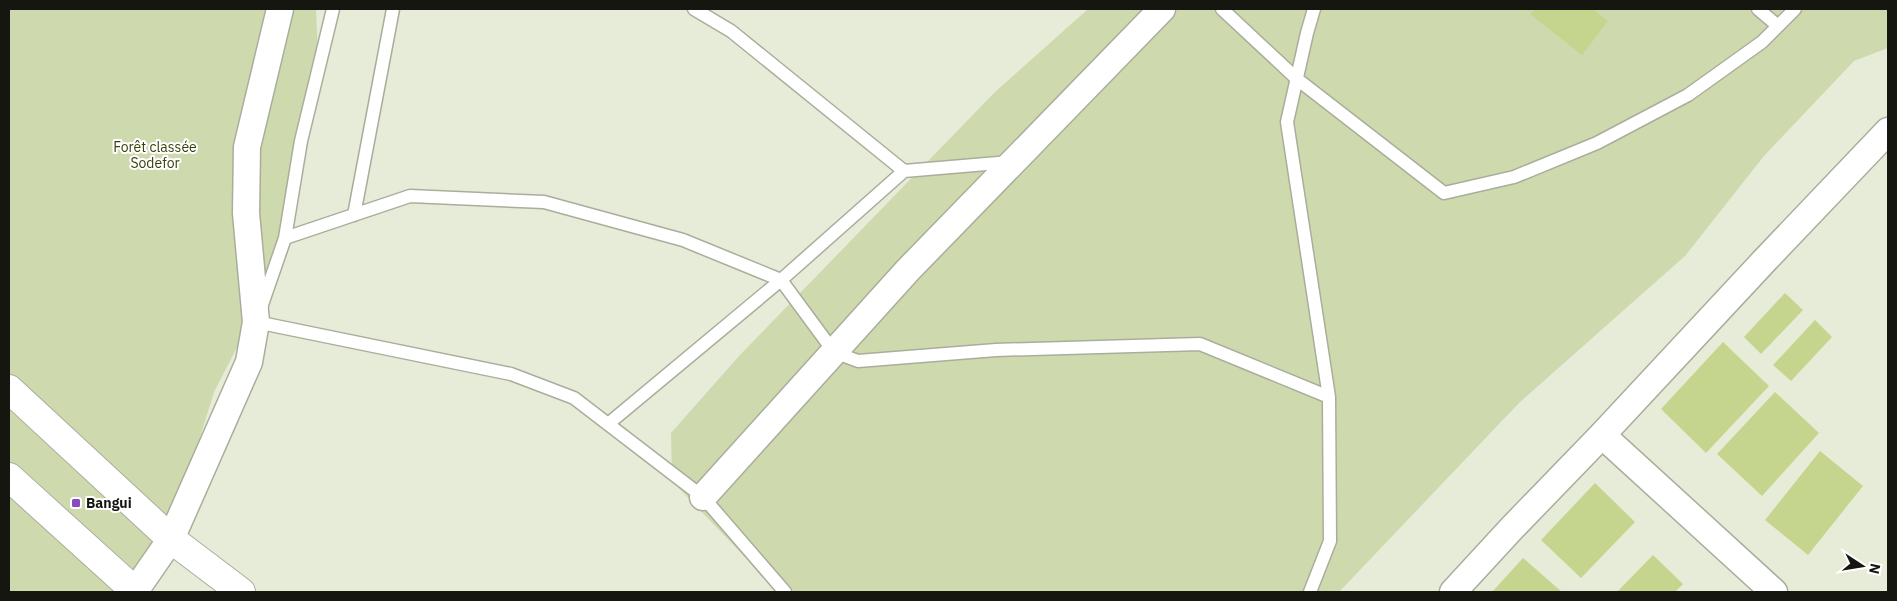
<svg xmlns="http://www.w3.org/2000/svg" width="1897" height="601" font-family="'IBM Plex Sans',sans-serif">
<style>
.green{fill:#cfd9ae}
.building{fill:#c5d58d}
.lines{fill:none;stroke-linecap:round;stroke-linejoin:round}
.service-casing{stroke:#a9ae9b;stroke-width:15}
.minor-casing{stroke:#a9ae9b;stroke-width:29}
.primary-casing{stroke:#a9ae9b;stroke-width:30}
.service{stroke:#fff;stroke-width:12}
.minor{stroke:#fff;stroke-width:26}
.primary{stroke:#fff;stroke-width:28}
.poi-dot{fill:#874ac0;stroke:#fff;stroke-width:2}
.labels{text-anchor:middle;stroke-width:4;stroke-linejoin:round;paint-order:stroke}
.park-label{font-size:14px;fill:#384009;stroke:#fff}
.poi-label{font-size:14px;font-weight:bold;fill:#14160f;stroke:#fff;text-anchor:start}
</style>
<rect width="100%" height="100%" fill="#e7ecd8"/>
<path class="green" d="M9,9H316L318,57L273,278L214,392L152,592H9Z
M1088,9H1888V48L1854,61L1764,156L1685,256L1519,403L1339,592H781L769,582L672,481L671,433L739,356L995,92Z"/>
<path class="building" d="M1535,9H1593L1608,21L1582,55L1530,14Z
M1785,293L1803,310L1761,354L1744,337Z
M1815,320L1832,337L1791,381L1773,365Z
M1723,342L1769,386L1706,453L1661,409Z
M1775,392L1819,433L1762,496L1717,454Z
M1820,451L1863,486L1808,555L1765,520Z
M1595,483L1635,522L1581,578L1541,540Z
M1653,555L1683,584L1675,592H1617Z
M1523,558L1562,592H1492Z"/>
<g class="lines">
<defs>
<path id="service" d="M333,9L301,141L285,238L256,322L511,374L574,398L703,497L785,592
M694,9L731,31L904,171
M1222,9L1297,79L1444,193L1514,177L1597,143L1688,95L1762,42L1795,9
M1758,9L1778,26
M354,215L393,9
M285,238L410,196L544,202L683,240L781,280L834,352L858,361L996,350L1200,344L1329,397
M608,424L781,280L904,171L1010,162
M1310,592L1330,541L1329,397L1287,122L1307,33L1314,9"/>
<path id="minor" d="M1602,435L1774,592
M703,497L908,270L1162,9
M135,591L171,539L249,362L256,322L246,213L247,147L280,9
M1453,592L1512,528L1602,435L1766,259L1888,131"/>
<path id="primary" d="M9,389L171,539L241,592
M9,477L136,592"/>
</defs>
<use href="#service" class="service-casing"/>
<use href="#minor" class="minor-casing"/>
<use href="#primary" class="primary-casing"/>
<use href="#service" class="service"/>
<use href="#minor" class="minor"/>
<use href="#primary" class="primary"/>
</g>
<rect class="poi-dot" x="71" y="498" width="10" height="10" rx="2.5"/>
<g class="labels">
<g class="park-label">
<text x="155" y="152">Forêt classée<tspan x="155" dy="16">Sodefor</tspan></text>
</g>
<g class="poi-label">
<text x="86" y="508">Bangui</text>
</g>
</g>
<rect width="1897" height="601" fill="none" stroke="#14160f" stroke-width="20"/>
<g transform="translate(1862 566) rotate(102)" stroke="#ffffff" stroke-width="4" paint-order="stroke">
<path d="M0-4L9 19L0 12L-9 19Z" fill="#14160f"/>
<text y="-8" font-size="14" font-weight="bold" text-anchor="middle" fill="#14160f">N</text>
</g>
</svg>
